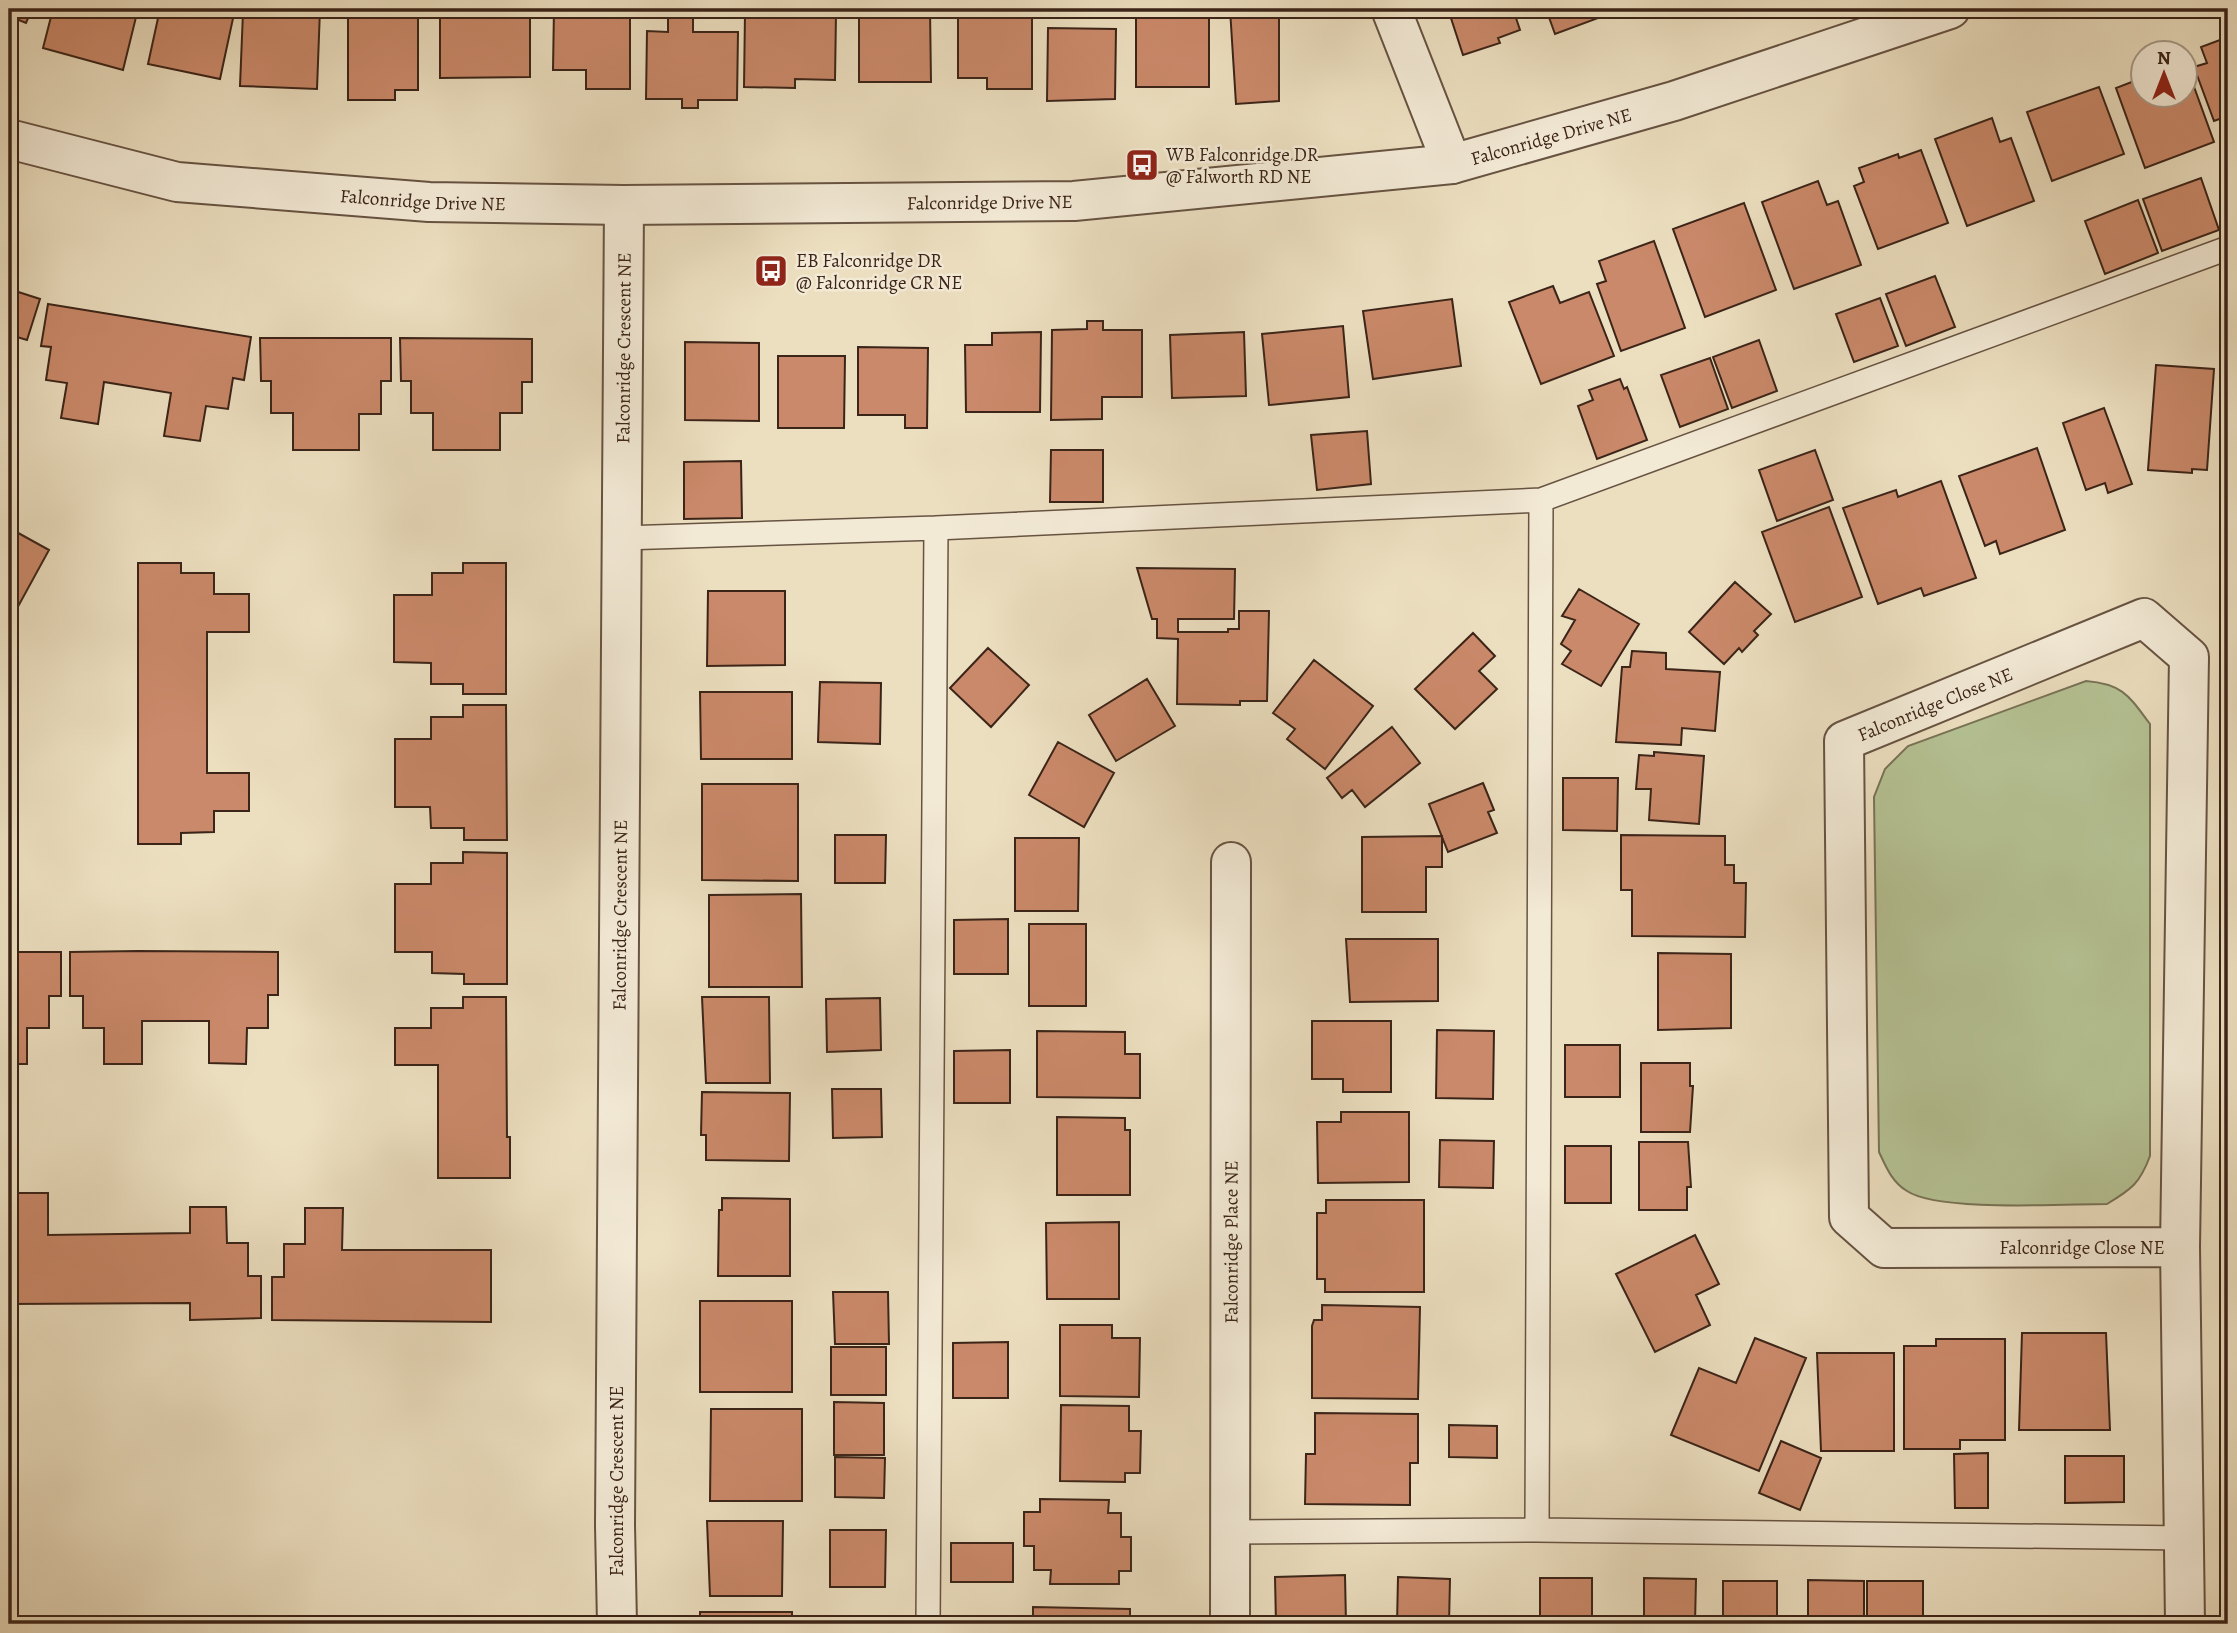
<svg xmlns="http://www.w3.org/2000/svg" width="2237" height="1633" font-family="Alegreya,serif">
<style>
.green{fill:#b5c294;stroke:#787356;stroke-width:2}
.building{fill:#ca896a;stroke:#3b2418;stroke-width:2}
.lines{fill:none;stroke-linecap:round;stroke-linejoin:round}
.service-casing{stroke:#675342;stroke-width:26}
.minor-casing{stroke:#675342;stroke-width:42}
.tertiary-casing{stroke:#675342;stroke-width:42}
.service{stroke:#f3ead6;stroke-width:23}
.minor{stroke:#f3ead6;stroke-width:38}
.tertiary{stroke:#f3ead6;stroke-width:38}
.labels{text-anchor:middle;stroke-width:5;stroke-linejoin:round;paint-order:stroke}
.street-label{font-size:19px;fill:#3b2418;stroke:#f3ead6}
.poi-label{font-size:19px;fill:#3b2418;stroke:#f3ead6;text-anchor:start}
</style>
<rect width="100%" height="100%" fill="#ecdfc0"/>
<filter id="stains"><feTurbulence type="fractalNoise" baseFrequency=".00286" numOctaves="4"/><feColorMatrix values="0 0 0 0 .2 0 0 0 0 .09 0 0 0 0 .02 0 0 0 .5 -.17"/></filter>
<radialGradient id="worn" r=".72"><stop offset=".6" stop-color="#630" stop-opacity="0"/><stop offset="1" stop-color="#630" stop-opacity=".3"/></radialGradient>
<path class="green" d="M2086,681C2123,684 2129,696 2150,724V1156C2140,1183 2132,1189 2107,1204C2064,1204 1938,1212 1907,1191C1892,1182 1886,1167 1879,1152L1874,797L1885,769L1908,746Z"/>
<path class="building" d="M9,9H32L26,23L9,16Z
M53,9H138L123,70L43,48Z
M160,9H235L220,79L148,64Z
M282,9H320L317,89L240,86L243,12L282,13Z
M554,9H630V89H586V70H553Z
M668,9H693V32H738L737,100H698V108H682V99H646L647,31L668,32Z
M859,9H930L931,82H859Z
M958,9H1032V89H987V78H958Z
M1136,9H1209V87H1136Z
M1230,9H1279V101L1236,104Z
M1448,9H1513L1520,30L1498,38L1500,43L1463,55Z
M1546,9H1607L1609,14L1555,34Z
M440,13H530V77L440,78Z
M745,13L836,14L835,80L795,79V88L744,87Z
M348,16H418V90H395V100H348Z
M1048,28L1116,29L1115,99L1047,101Z
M2228,37V121L2225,117L2214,121L2194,67L2207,63L2201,47Z
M2185,62L2214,142L2145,168L2116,88L2142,78V94H2184Z
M2099,87L2124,154L2052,181L2027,112Z
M1992,118L2000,142L2011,138L2034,201L1967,226L1935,139Z
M1921,150L1948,223L1878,249L1854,186L1864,182L1859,168L1898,154L1899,158Z
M2201,178L2219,230L2162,251L2143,199Z
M1818,181L1827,205L1838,201L1861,265L1794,289L1762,202Z
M2138,200L2158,253L2105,274L2085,221Z
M1744,203L1776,290L1705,317L1673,229Z
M1654,241L1685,328L1621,351L1597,284L1606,281L1599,261Z
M1935,276L1955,327L1906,346L1886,294Z
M1553,286L1560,303L1589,292L1614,356L1541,384L1509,302Z
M9,289L40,299L27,340L17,337L9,365Z
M1880,298L1898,346L1854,362L1836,314Z
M1452,299L1461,366L1373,379L1363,311Z
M48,304L251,337L244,380L233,378L228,409L206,406L200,441L164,436L171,393L104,382L98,424L61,418L67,383L46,380L51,347L41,346Z
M1087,321H1103V330H1142V397H1102V419L1051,420L1052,330L1087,329Z
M1343,326L1349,397L1269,405L1262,334Z
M1041,332L1040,412H966L965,345H992V333Z
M1244,332L1246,396L1172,398L1170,335Z
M260,338H391V381H381V414H359V450H293V413H271V381H261Z
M400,338L532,339V382H522V413H500V450H433V413H411V381H401Z
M1759,340L1777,391L1732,408L1713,357Z
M685,342L759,343V421L685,420Z
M858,347L928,348L927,428H905V415H858Z
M778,356H845L844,428H778Z
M1710,358L1728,409L1680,427L1661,375Z
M2156,365L2214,369L2207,470L2192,469V473L2148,470Z
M1620,379L1624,389L1627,387L1647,440L1597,459L1578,406L1593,400L1589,390Z
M2104,408L2132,484L2108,493L2105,483L2086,490L2063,423Z
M1367,431L1371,484L1317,490L1311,435Z
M2037,448L2065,530L2000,554L1996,541L1985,546L1959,476Z
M1051,450H1103V502H1050Z
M1815,450L1833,500L1777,521L1759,470Z
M741,461L742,518L684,519V462Z
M1941,481L1976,578L1924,596L1921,588L1878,604L1843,508L1896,490L1898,497Z
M1829,507L1862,597L1795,622L1762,532Z
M11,529L49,550L9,623V532Z
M138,563H181V573H214V594H249V632H207V773H249V811H214V832L181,833V844H138Z
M463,563H506V694H463V684H431V663L394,662V595H432V573H463Z
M1137,568L1235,569L1234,619H1178V632H1228V629H1239V611H1269L1267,701H1240V705L1177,704L1178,639L1157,638V619H1152Z
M1735,582L1771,614L1754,631L1758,635L1742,652L1739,648L1724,664L1689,632Z
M1579,589L1639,624L1601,686L1562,664L1571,651L1561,644L1575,620L1562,616Z
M708,591H785V665L707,666Z
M1473,633L1495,656L1479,671L1497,689L1455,729L1415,689Z
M988,648L1029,685L991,727L950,688Z
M1632,651L1666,653V669L1720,672L1715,731L1682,728L1681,745L1616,742L1622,667H1630Z
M1314,660L1373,706L1325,769L1287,739L1295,729L1273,713Z
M1147,679L1175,726L1116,761L1089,715Z
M820,682L881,683L880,744L818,742Z
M700,692H792V759H701Z
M463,705H506L507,840H464V828H431L430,807H395V739H431V717H463Z
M1392,727L1420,763L1365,807L1352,790L1342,798L1327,778Z
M1058,742L1114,773L1084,827L1029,795Z
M1654,752L1704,756L1699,824L1649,820L1651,789H1636L1639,755L1654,756Z
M1563,778H1618L1617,831L1563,830Z
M1483,783L1494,810L1488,812L1497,833L1448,852L1429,804Z
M702,784H798V881L702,880Z
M835,835H886L885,883H835Z
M1621,835L1725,836V865H1734V883H1746L1745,937L1632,936V890H1621Z
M1442,836V867H1426V912H1362V837Z
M1015,838H1079L1078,911H1015Z
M463,852L507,853V984H464V974L432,973V952H395V884H431V863H463Z
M801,894L802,987H709V895Z
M1008,919V974H954V920Z
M1029,924H1086V1006H1029Z
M1346,939H1438V1001L1350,1002Z
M138,951L278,952V995H268V1028H247L246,1064L209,1063V1021H142V1064H104V1028H83V996H70V952Z
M9,952H61V996H49V1028H27V1064H9Z
M1658,953L1731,954V1028L1658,1030Z
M463,997H506L507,1137H510V1178H438V1065H395V1028H431V1008H463Z
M702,997H769L770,1083H706Z
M880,998L881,1050L827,1052L826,999Z
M1312,1021H1391V1092H1343V1079H1312Z
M1437,1030L1494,1031L1493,1099L1436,1098Z
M1037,1031L1125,1032V1054H1140V1098L1037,1097Z
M1565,1045H1620V1097H1565Z
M1010,1050V1103H954V1051Z
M1641,1063H1690V1086H1693L1690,1132H1641Z
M832,1089H881L882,1137L833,1138Z
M702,1092L790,1093L789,1161L706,1160V1135H701Z
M1341,1112H1409V1182L1318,1183L1317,1122H1341Z
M1057,1117L1125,1118V1130H1130V1195H1057Z
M1440,1140L1494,1141L1493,1188L1439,1187Z
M1639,1142H1688L1691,1187H1687V1210H1639Z
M1565,1146H1611V1203H1565Z
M11,1193H48V1235L190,1233V1207H226L227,1243H248V1276H261V1318L190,1320V1303L9,1304Z
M722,1198L790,1199V1276H718L719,1210H722Z
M1326,1200H1424V1292H1325V1279H1317V1213H1326Z
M305,1208H343L342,1250H491V1322L272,1320V1277H284V1244H305Z
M1119,1222V1299H1047L1046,1223Z
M1695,1235L1719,1284L1696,1295L1710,1325L1655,1352L1616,1274Z
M833,1292H888L889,1344H835Z
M700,1301H792V1392H700Z
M1322,1305L1420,1307L1418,1399L1312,1398V1326L1314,1320H1322Z
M1060,1325H1112V1338H1140L1139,1397L1060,1396Z
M2022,1333H2106L2110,1430H2019Z
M1755,1338L1806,1358L1759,1471L1671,1435L1699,1368L1736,1383Z
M1936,1339H2005V1440H1960V1449H1904V1346H1936Z
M1008,1342V1398H953V1343Z
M831,1347H886V1395H831Z
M1817,1353H1894V1451H1821Z
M834,1402L884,1403V1455H834Z
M1061,1405L1129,1406V1431H1141L1140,1473H1125V1482L1060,1481Z
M711,1409H802V1501H710Z
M1315,1413L1418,1414V1463H1410V1505L1305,1504L1306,1454H1315Z
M1449,1425L1497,1426V1458L1449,1457Z
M1781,1441L1821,1458L1800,1510L1759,1493Z
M1988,1453V1508H1955L1954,1454Z
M2065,1456H2124V1502L2065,1503Z
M835,1457L885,1458L884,1498L835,1497Z
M1040,1499L1109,1500L1108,1513H1121V1537H1131V1571H1119V1584H1050L1051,1570H1034V1546H1024V1512H1040Z
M707,1521H783L782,1596H710Z
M830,1530H886L885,1587H830Z
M951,1543H1013V1582H951Z
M1345,1575L1346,1624H1276L1275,1577Z
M1398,1577L1450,1579L1449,1624H1397Z
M1540,1578H1592V1624H1540Z
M1644,1578L1696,1579L1695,1624H1644Z
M1808,1580L1864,1581V1624H1808Z
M1723,1581H1777V1624H1723Z
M1867,1581H1923V1624H1867Z
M1033,1607L1130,1609V1624H1033Z
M700,1612H792V1624H700Z
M1999,1623H2037V1624H1999Z"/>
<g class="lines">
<defs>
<path id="service" d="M1541,500L2228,248
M622,538L936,528
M1537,1530L2186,1538
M928,1624L936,528L1541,500L1537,1530L1230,1532"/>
<g id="minor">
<path d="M1391,9L1452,164"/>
<path id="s1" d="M2180,1247L1884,1248L1849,1217L1844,741L2144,618L2189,657L2180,1247L2185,1624"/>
<path id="s2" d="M617,1624L615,1525L624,205"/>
<path id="s3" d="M1230,1624L1231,862"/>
</g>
<g id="tertiary">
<path id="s4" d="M9,139L177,182L429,202L624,205L1074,201L1452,164L1674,101L1950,9"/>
</g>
</defs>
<use href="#service" class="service-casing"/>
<use href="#minor" class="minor-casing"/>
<use href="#tertiary" class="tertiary-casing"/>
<use href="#service" class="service"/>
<use href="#minor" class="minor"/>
<use href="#tertiary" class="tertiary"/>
</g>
<defs>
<symbol id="bus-square" viewBox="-11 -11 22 22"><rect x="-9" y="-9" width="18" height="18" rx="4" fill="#8f2418" stroke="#f3ead6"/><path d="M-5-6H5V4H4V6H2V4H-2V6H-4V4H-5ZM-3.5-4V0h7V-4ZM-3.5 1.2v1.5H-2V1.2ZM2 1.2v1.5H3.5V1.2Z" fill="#fff"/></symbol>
</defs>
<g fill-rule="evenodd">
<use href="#bus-square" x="1123" y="146" width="38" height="38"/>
<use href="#bus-square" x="752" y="252" width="38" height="38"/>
</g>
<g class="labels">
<g class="street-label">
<text dy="7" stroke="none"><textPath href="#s4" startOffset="1554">Falconridge Drive NE</textPath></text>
<text dy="7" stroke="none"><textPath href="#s4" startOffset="420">Falconridge Drive NE</textPath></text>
<text dy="7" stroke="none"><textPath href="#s4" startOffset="987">Falconridge Drive NE</textPath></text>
<text dy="7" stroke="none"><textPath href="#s2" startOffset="1276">Falconridge Crescent NE</textPath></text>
<text dy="7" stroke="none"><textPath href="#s1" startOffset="917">Falconridge Close NE</textPath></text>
<text dy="7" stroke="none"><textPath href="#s2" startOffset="709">Falconridge Crescent NE</textPath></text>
<text dy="7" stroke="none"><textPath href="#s3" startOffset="382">Falconridge Place NE</textPath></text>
<text x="2082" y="1254">Falconridge Close NE</text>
<text transform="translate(616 1481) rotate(-90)" y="7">Falconridge Crescent NE</text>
</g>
<g class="poi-label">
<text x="1166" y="161">WB Falconridge DR<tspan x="1166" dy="22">@ Falworth RD NE</tspan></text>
<text x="796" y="267">EB Falconridge DR<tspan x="796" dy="22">@ Falconridge CR NE</tspan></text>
</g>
</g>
<rect width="2237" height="1633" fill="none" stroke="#ecdfc0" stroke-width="35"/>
<rect x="10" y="10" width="2216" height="1612" fill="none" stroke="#3b2418" stroke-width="3.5"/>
<rect x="18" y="18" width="2202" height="1598" fill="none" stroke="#3b2418" stroke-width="2"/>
<g transform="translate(2164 74)"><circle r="33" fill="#f3ead6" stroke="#a99b8a" stroke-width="2"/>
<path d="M0-5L12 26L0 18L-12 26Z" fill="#8f2418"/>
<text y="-10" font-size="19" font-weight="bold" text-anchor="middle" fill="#3b2418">N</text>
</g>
<rect width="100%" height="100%" filter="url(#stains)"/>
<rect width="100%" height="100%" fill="url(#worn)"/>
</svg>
